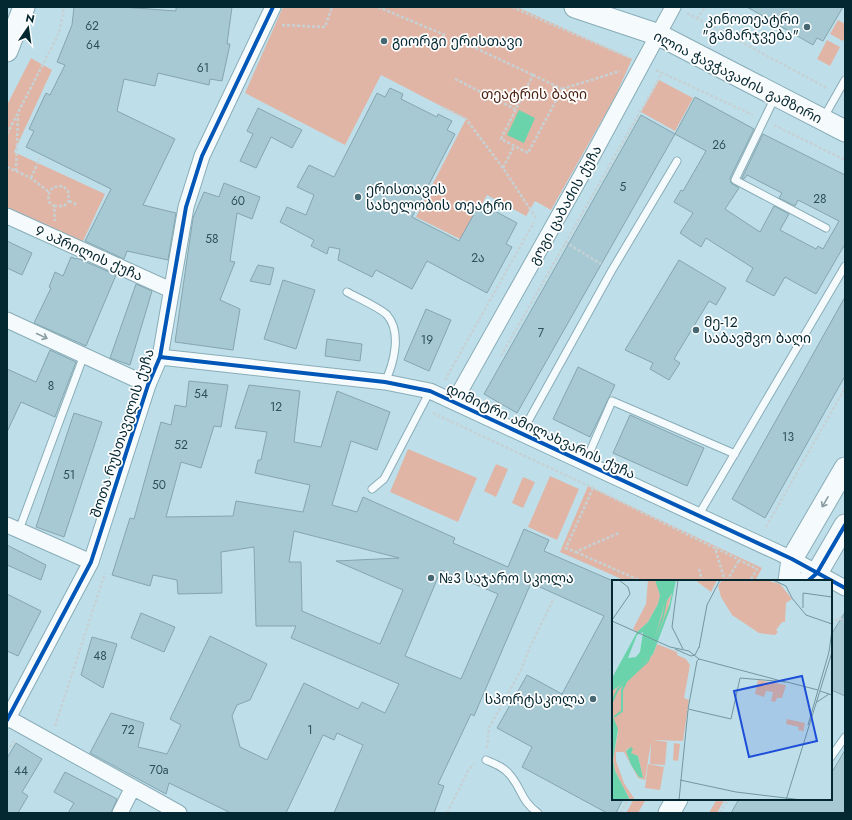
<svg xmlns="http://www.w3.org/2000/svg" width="852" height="820" font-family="Jost,'Noto Sans Georgian',sans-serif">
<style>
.green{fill:#e1b5a5}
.water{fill:#6bd3ac}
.building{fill:#a6c9d4;stroke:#86a5ae;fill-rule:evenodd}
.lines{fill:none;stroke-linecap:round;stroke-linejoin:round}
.service-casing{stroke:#88adb8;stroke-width:9}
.minor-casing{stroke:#88adb8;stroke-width:17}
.secondary-casing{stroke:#88adb8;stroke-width:23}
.path{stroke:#c6d1d4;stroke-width:2.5;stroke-dasharray:3 2;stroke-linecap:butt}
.service{stroke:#f5fafc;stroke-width:7}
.minor{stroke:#f5fafc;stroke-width:15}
.secondary{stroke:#f5fafc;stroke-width:21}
.cycleway-casing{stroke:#fefefe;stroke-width:6}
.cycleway{stroke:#0057b8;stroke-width:4}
.oneway{stroke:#899ca1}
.poi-dot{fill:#456872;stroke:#fefefe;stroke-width:1.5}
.labels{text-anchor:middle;stroke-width:3.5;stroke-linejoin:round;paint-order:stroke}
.number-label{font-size:12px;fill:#2c505a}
.poi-label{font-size:14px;fill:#042832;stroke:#fefefe;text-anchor:start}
.street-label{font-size:14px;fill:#042832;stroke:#fefefe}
.park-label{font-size:14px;fill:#4d2212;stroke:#fefefe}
.inset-river{fill:none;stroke:#6bd3ac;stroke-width:2}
.inset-road{fill:none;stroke:#7496a0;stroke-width:1}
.view{fill:#1d4ed8;fill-opacity:0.15;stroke:#1d4ed8;stroke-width:2}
.inset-edge{fill:none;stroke:#042832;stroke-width:2}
</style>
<rect width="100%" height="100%" fill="#bedfea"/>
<path class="green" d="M283,7H517L632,59L615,97L551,210L535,201L526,216L487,195L462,240L416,217L466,119L381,75L345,145L245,93Z
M838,20L845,24V37L843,41L830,34Z
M827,40L840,47L830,66L817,59Z
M31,58L52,70L14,152L105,194L82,243L7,209V105Z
M659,80L693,98L675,131L641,112Z
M408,449L477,478L458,522L390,492Z
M496,464L508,469L496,497L484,491Z
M550,476L579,489L557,540L528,527Z
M523,477L535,482L523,508L512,503Z
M588,486L762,568L755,581H626L560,552Z
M634,799H646L638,813H626Z
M717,799H725L717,813H709Z"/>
<path class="water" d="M519,110L535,118L524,143L507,135Z"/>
<path class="building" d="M74,7H122L176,11V7H232L227,44H230L222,81L210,79L209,85L158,73L155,86L124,79L117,111L175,139L143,205L176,213L168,260L127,251L124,259L85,241L111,189L26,147L34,131L29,129L46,93L50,95L65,65L57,62L72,25Z
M747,7H843L823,41L817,38L813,45Z
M390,88L403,94L401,99L437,117L438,114L452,121L447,130L455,134L412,217L459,241L480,203L517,223L506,244L512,247L487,293L427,261L412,289L376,270L372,277L338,260L340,249L329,247L327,254L311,246L314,240L280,222L287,207L306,215L314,195L297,187L309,165L334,177L377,93L385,97Z
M695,97L754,129L730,178L731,183L739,188L725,209L760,232L774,206L789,214L780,230L816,249L818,246L823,249L839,221L798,200L795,206L779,198L782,193L747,175L744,179L742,178L763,134L845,175V244L816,294L785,277L774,296L746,281L753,268L706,238L701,247L680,233L693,213L674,202L681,190L683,191L706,151L675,134Z
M258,108L302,130L292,148L271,137L256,168L240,161L253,134L247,131Z
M641,115L675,134L517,413L484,394Z
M224,183L260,197L252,219L237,213L230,261L235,262L220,300L240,309L233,350L175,342L193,218L204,192L219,197Z
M7,241L32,253L22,275L7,268Z
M71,257L76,259L77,258L116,275L86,346L34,323L51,288L49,287L55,272L63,276Z
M679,260L726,288L716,305L709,301L674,359L680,363L669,380L650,369L653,363L625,350Z
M258,265L274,268L270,285L250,281Z
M283,280L315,290L296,349L264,339Z
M136,284L152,291L130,365L110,358Z
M845,297V376L765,518L732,499Z
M426,309L451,320L429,371L404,360Z
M327,339L362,344L360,361L325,356Z
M50,350L76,362L55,417L21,402L7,432V369L36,382Z
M578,367L615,385L590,437L553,419Z
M189,381L228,385L221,427L214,426L201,468L181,462L166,517L233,516L236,501L303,512L310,485L255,473L258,460H261L267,432L235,428L249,385L300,391L294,442L321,447L337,391L390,412L377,450L351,441L332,505L357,512L363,497L455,538L453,543L508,567L524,529L549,540L544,551L613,581V799H623L616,813H607L522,767L532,747L497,728L527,675L562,694L604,616L531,583L474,716L471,714L438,784L444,786L434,813H334L363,745L337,733L334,740L323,735L286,813H231L169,783L166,794L90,753L111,713L144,723L138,747L167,754L181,725L170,719L210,636L267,664L250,700L237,705L232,716L240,747L267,760L304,683L358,709L362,702L385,713L399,684L291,638L296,626H256L254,547L221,552L222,593L178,594L177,580L153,575L150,586L112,575L130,518L134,519L161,422L171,425L175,405L186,407ZM294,531L399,558L336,561L403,590L380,644L302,611L301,562H289ZM441,570L498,594L461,679L405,656Z
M74,413L102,422L64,537L36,527Z
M630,415L704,448L687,486L613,453Z
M7,545L46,565L41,580L7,565Z
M7,594L41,611L18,656L7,651Z
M845,612V696L831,690V635Z
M141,613L175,627L164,652L131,638Z
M92,637L117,644L103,688L81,675Z
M16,743L42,759L22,792L28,796L18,813H7V758Z
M845,750V813H731L739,799H831V774Z
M65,772L117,799L111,813H68L74,803L54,792Z"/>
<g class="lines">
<defs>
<path id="service" d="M775,97L735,180L826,228
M824,117L845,80
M347,292C356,297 382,309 387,315C402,332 394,363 385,382
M521,434L612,270L677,161
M585,463L612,401L735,454
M372,489L384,479L430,391
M698,516L845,266
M19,530L84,355
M831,757L845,737
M486,760C495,764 504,767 510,775C522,789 521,801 538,813"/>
<path id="minor" d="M7,216L171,290
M7,320L148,385
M160,357L385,382L430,391L792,559L845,588
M454,402L594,153L673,7
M7,525L91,562
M8,718L179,813
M7,720L91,562L148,385L160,357L186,207L202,156L273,7
M120,813L132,789"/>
<path id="secondary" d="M575,7L659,35L845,131
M7,51L24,7
M789,581L792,559L845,468
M808,581L817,573L845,525
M669,813L677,799"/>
</defs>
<use href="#service" class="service-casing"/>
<use href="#minor" class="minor-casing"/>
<use href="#secondary" class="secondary-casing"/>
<path class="path" d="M378,7L445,35
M512,7L628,57
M687,13L827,88
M697,19L705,7
M282,25L325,27L332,7
M471,46L533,75
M656,70L753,115
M533,75L562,89L528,153L501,139Z
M455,79L515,109
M562,89L620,71
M442,107L466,119L503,168L536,218
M774,125L845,160
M7,134L57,37L60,29L64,7
M7,167L31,178L49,192
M503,168L514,146
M16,171L18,114
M31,178L40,158
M69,201L78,205
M54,206H64L69,201L68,191L63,186L53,187L48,195L49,202L54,206L55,221
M565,242L601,264
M501,356L662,73
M445,380L534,222
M433,413L593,488L715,548L725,581
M593,488L566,548L575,552L619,533
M766,527L845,388
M716,548L757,569L750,581
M576,552L641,581
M699,569L702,581
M727,581L739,560
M831,624L839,618L845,621
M55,726L105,573
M487,748L489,728L520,672L530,647L554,598
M7,751L14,741
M447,813L469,769L474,764
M621,813L628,799
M720,813L728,799"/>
<use href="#service" class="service"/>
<use href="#minor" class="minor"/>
<use href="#secondary" class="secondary"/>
<defs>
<path id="cycleway" d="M160,357L385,382L430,391L792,559L845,588
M808,581L817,573L845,525
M7,720L91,562L148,385L160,357L186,207L202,156L273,7"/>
</defs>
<use href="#cycleway" class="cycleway-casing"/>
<use href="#cycleway" class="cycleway"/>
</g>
<defs><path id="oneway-shaft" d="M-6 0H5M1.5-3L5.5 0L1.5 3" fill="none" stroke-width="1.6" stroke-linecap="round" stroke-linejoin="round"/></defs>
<g class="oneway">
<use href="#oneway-shaft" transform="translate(42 336) rotate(25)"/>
<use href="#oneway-shaft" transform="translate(825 502) rotate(120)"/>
</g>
<g class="poi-dot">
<circle cx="807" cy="27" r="4"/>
<circle cx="384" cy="41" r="4"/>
<circle cx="358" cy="197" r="4"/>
<circle cx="696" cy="330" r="4"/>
<circle cx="431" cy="578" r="4"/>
<circle cx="593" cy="699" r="4"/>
</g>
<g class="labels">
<g class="number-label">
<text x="92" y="30">62</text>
<text x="93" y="49">64</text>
<text x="203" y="72">61</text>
<text x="719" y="149">26</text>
<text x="623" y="191">5</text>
<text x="820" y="203">28</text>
<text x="238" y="205">60</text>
<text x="212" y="243">58</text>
<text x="478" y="262">2ა</text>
<text x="541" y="337">7</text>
<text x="427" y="344">19</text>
<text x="51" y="390">8</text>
<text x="201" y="398">54</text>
<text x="276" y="411">12</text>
<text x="788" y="441">13</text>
<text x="181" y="449">52</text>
<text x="69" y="479">51</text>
<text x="159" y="489">50</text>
<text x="100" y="660">48</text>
<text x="128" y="734">72</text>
<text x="310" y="734">1</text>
<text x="159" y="774">70a</text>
<text x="21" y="775">44</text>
</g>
<g class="poi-label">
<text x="799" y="24" text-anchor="end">კინოთეატრი<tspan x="799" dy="16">"გამარჯვება"</tspan></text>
<text x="392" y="46">გიორგი ერისთავი</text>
<text x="366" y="194">ერისთავის<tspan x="366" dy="16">სახელობის თეატრი</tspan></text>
<text x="704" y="327">მე-12<tspan x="704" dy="16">საბავშვო ბაღი</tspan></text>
<text x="439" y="583">№3 საჯარო სკოლა</text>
<text x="585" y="704" text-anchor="end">სპორტსკოლა</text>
</g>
<g class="street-label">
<text transform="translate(738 77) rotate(27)" y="5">ილია ჭავჭავაძის გამზირი</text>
<text transform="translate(565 205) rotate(-61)" y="5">გოგი ცაბაძის ქუჩა</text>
<text transform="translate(89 253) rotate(24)" y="5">9 აპრილის ქუჩა</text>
<text transform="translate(541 431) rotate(25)" y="5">დიმიტრი ამილახვარის ქუჩა</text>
<text transform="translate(122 433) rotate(-72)" y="5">შოთა რუსთაველის ქუჩა</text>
</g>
<g class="park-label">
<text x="534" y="99">თეატრის ბაღი</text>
</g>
</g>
<g transform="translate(612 580)">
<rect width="220" height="220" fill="#bedfea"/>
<path d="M36,0H43L46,3L48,15L46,24L36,42L25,52L21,49L34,24ZM83,0H105L99,12ZM110,0H154L168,4L180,19L174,23L173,42H170L164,50L166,52L163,55L147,53L120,35L109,17L106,6ZM60,13L55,32L38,73L52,25ZM45,64L65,72V75L74,79L78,85L72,118L77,120L71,161L40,160L55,162L53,185L38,184L39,162L33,200L26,198L12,172H4V181L12,203L23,220H18L3,191L1,180L6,152L0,134V111L17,99L41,74ZM16,168L20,174L26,176L31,198L27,197L19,185L14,171ZM146,100L174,105L170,118H165L163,122L159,121L161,112L154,111L152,117L143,114ZM175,139L193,143L190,157L191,151L186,150L187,147L174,144ZM62,163L68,164L66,181L61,180ZM36,184L52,187L48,210L33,208Z" fill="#e1b5a5" fill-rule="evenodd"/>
<path d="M43,0H64L58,29L41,74L17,99L0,111V98L25,52L36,42L46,24L48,15ZM60,13L58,23L39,72L52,25ZM31,52L28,72L24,77L16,78L25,55ZM0,134L6,149L1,180L3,191L18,220H0ZM19,167L21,169L19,173L26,176L31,198L27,197L19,185L14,171Z" fill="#6bd3ac" fill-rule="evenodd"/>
<path class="inset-river" d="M0,122L6,109L36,81L51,36L54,20M2,137L10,131V110L15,100"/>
<path class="inset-road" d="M66,0L60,47L71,69M161,0L174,6M174,6L180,18L194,35L220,44M191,28V13L220,17M0,40L18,14L16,7L7,0M0,41L58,67M58,67L77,71L87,79L173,102M87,68L95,25L108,0M63,69L79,76L83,75L87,67M87,79L85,81L76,129L119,139L128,98M128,98L175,102L206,110M208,111L220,115M205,122L217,114M196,145L217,72L220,50M68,200L124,212L190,220M67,220L76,130M174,220L220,72"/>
<path class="view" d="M190,96L205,161L137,177L122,111Z"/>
<rect width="220" height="220" class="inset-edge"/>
</g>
<rect width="852" height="820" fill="none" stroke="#042832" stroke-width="16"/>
<g transform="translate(28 28) rotate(13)" stroke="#fefefe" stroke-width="3" paint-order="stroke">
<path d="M0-3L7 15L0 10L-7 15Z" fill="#042832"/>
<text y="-6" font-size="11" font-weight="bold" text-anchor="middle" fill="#042832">N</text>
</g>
</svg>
